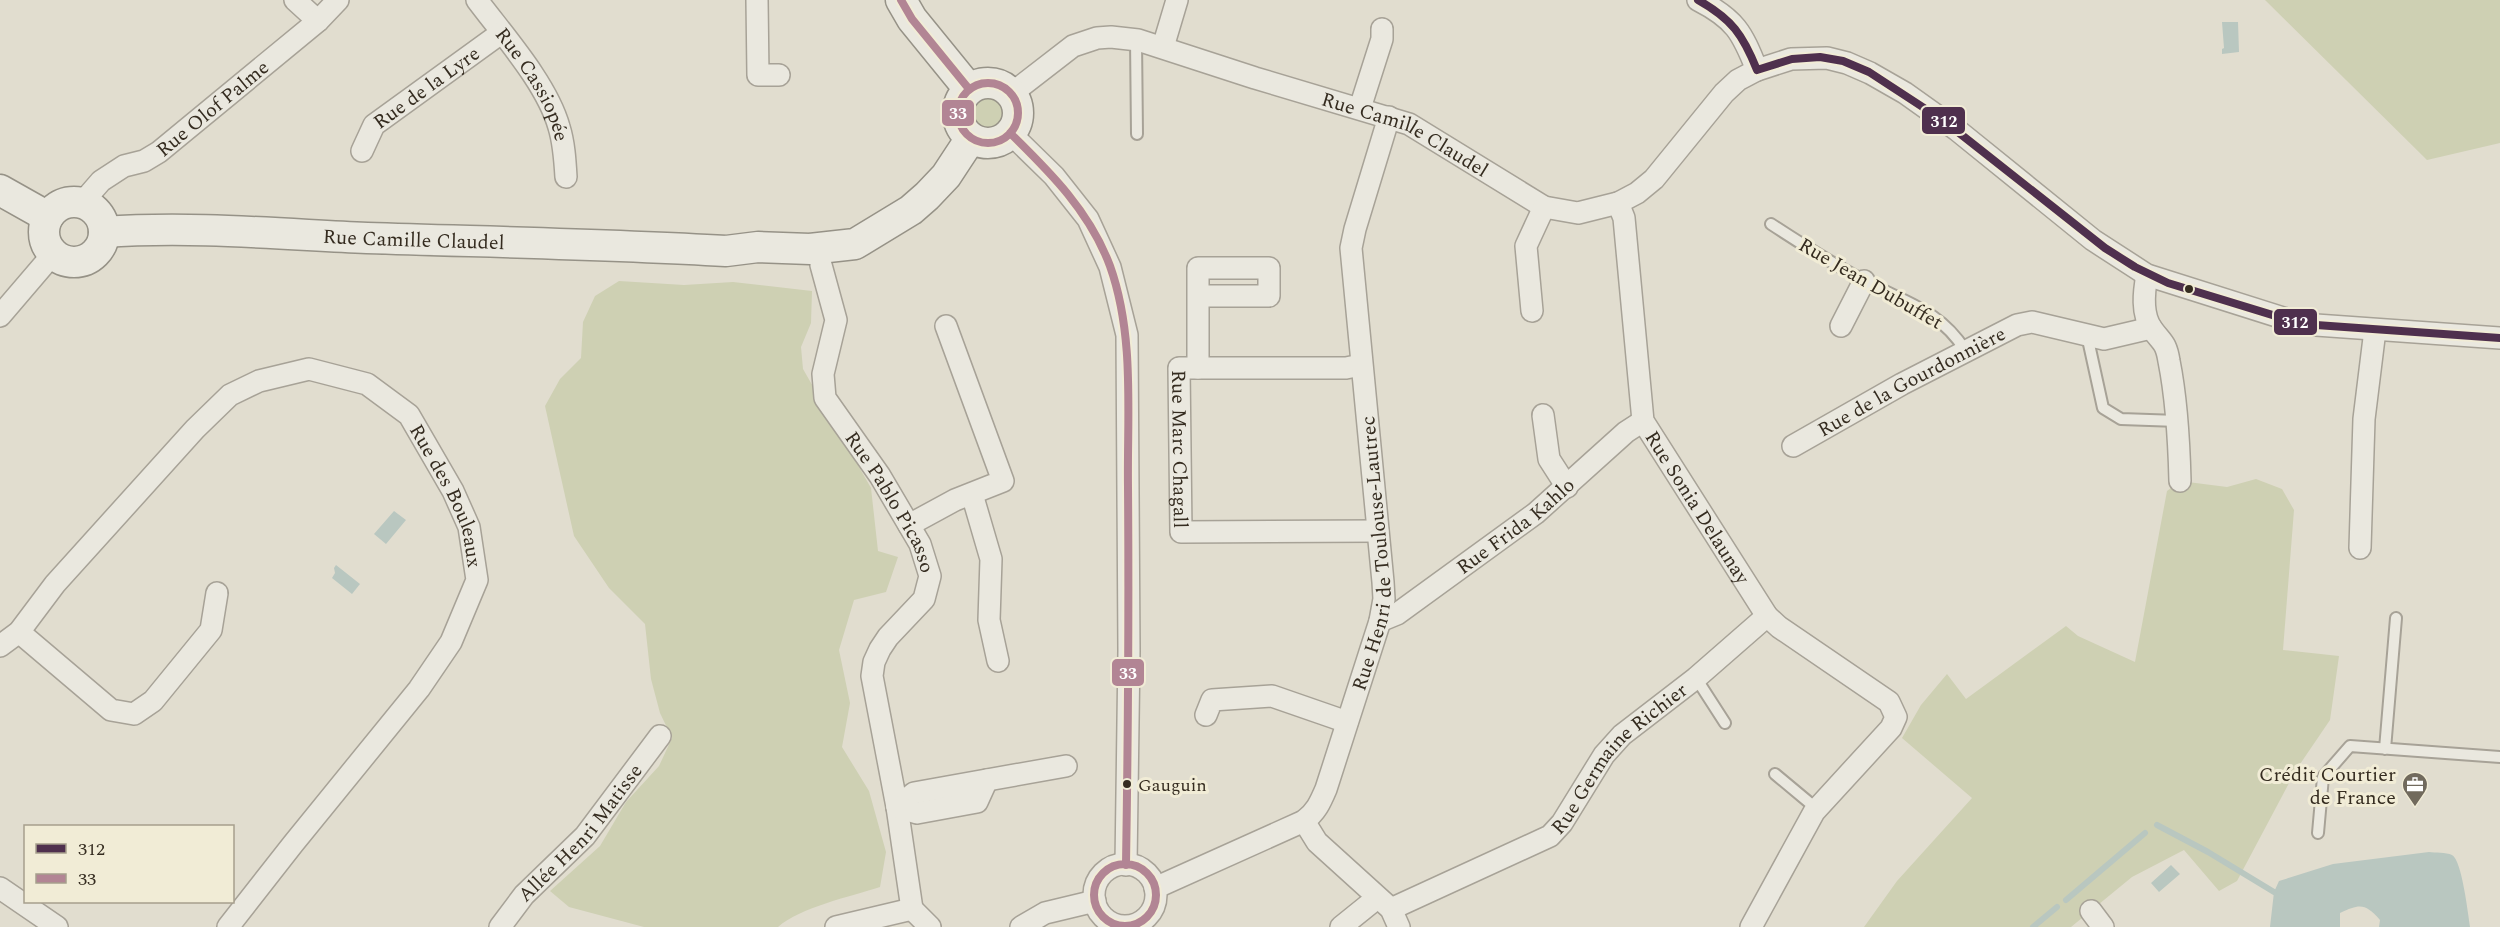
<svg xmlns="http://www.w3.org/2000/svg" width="2500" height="927" font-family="Spectral,serif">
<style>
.green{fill:#ced0b3}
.water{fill:#b9c7c0}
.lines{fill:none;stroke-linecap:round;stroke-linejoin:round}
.stream{stroke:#b9c7c0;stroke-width:6}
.lane-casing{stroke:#a7a297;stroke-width:14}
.street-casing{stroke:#a7a297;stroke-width:24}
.secondary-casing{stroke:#969287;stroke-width:33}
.lane{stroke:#eae8df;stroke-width:10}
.street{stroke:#eae8df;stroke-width:21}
.secondary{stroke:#eae8df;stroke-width:30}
.bus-1-casing{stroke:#f1ecd6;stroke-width:12}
.bus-2-casing{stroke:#f1ecd6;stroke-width:12}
.bus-1{stroke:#4f304e;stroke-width:8}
.bus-2{stroke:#b28594;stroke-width:8}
.bus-dot{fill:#352c20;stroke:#f1ecd6;stroke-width:2}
.labels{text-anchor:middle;stroke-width:6;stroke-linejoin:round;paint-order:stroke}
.bus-label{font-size:18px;fill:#352c20;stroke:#f1ecd6;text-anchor:start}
.street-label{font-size:20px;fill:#352c20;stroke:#f1ecd6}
.poi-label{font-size:20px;fill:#352c20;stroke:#f1ecd6;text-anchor:end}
.line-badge{stroke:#f1ecd6;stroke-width:2}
.badge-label{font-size:16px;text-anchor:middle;font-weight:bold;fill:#fff}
</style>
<rect width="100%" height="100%" fill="#e1ddcf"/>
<path class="green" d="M2265,0H2500V143L2427,160Z
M972 113a16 16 0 1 1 32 0a16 16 0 1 1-32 0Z
M619,281L684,285L733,282L812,291L811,323L801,347L803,369L871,488L878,551L898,557L886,592L854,600L839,650L850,703L842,747L869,791L886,852L880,887C852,896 799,908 778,927H644L569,907L550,891L600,846L626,802L659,766L672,738L660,713L651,679L645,624L609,588L574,536L545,406L560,379L581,358L583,322L595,296Z
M2256,479L2282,489L2294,510L2283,650L2339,656L2330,720L2296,770L2237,881L2219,891L2184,850L2132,877L2071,927H1864L1897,881L1972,798L1902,738L1921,705L1947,674L1966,699L2066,626L2078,636L2135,662L2167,491L2180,481L2227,487Z"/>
<path class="water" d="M2222,22H2238L2239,52L2222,54V49L2224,48Z
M394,511L406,520L386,544L374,534Z
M336,565L360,584L352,594L332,578L335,573L334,568Z
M2429,852C2435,853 2446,852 2452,855C2462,860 2468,915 2470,927H2379L2380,920C2365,903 2360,904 2340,913V927H2270L2274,892L2279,881L2333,864Z
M2171,865L2180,874L2159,892L2151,883Z"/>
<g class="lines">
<path class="stream" d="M2157,825L2208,852L2274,892
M2066,900L2145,833
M2033,927L2057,907"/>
<defs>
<path id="lane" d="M1136,40L1137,134
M1771,224C1800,243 1830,262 1861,279C1902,302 1938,308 1965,350
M2087,335L2103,408L2121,419L2178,421
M1696,678L1725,723
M2385,749L2396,618
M1775,774L1817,809
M2318,833L2323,777L2350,746L2500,757"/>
<g id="street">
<path d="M295,0L318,21"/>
<path id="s1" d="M477,0C504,36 547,84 559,127C564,143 565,160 566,177"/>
<path d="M757,0L758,75H779"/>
<path d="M1698,0C1735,19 1742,32 1757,70"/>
<path d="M1163,47L1177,0"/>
<path id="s2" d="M1011,94L1073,46L1097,38L1111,37L1138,40L1255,78L1409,124L1544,207L1578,213L1618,203L1637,193L1654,179L1724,93L1738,80L1757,70L1791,59L1827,58L1847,63L1870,73L1905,93L1957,130L2093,240L2147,275L2302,324L2500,338"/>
<path d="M1360,108L1382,39V29"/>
<path d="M1010,133L1054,176L1088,219L1110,267L1127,335L1129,651L1126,865"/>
<path id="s3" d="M362,151L374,125L501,33"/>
<path id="s4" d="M1618,203L1624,218L1643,421L1767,616L1779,627L1889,702L1896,717L1891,728L1814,812L1751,927"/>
<path id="s5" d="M81,204L101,181L124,166L144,161L159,152L318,21L338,0"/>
<path id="s6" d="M821,265L836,320L823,374L825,398L880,476L920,544L930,576L924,599L888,637L880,649L874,662L872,676L897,807L912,909"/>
<path d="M2147,275C2144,291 2141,314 2152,329C2162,343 2166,342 2169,361C2177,401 2179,441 2180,481"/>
<path d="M1198,296H1269V268H1198V368H1346L1361,365"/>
<path d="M1532,311L1526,246L1544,207"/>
<path d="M0,316L53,254"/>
<path d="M1841,326L1864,281"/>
<path id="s7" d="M1198,368H1179L1181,532L1378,531"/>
<path d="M1543,415L1549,459L1567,487"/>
<path id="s8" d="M1793,446L1902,384L2017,325L2032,322L2104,339L2151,328"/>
<path d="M972,494L991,559L989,620L998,661"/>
<path d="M909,525L955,500L1003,481L946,326"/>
<path d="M2360,548L2364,419L2375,330"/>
<path id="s9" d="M1380,621L1397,614L1536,513L1626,432L1643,421"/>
<path d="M19,632L111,710L134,714L153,701L211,630L217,593"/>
<path id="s10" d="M0,646L19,632L55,584L195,429L230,395L259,381L309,369L367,384L409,415L453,491L469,527L477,580L451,642L419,689L293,844L228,927"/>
<path d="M1206,715L1212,700L1272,696L1347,722"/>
<path d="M897,807L914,793L1066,766"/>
<path d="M897,807L917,813L977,802L987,780"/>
<path d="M1304,821L1317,842L1391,909L1399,927"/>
<circle cx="1125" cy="895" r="31"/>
<path d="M0,888L57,927"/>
<path id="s11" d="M1155,888L1304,821C1316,812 1320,803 1326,789L1380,621L1384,599L1383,582L1351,248L1355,229L1389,117"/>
<path id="s12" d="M1391,909L1550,836L1562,823L1604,755L1622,735L1696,678L1767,616"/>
<path d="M2091,911L2103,927"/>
<path id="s13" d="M500,927L524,895L585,836L660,736"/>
<path d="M836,927L912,909L930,927"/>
<path d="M1021,927L1045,913L1095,901"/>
<path d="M1341,927L1377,898"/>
</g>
<g id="secondary">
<path d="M901,0L912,19L969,89"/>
<circle cx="988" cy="113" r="30"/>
<path d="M0,190L48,217"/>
<circle cx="74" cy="232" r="30"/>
<path id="s14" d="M104,232C192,226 279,234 367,238C487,242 607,244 726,251L758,247L810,249L855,244L911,210L927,196L946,176L971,138"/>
</g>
</defs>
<use href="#lane" class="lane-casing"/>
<use href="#street" class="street-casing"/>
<use href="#secondary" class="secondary-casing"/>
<use href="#lane" class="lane"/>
<use href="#street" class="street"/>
<use href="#secondary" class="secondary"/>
<defs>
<path id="bus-1" d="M1698,0C1732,19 1743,35 1757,70
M1757,70L1792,59L1820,57L1843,61L1869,72L1944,121L2105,248L2135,267L2168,283L2302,324L2500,338"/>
<path id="bus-2" d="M901,0L912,19L969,89
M958 113a30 30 0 1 1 60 0a30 30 0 1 1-60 0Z
M1010,133C1051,173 1090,212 1110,266C1135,336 1127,414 1128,487C1129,613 1128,739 1126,865
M1094 895a31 31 0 1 1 62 0a31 31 0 1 1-62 0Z"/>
</defs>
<use href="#bus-1" class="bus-1-casing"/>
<use href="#bus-2" class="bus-2-casing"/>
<use href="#bus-1" class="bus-1"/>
<use href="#bus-2" class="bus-2"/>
</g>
<defs>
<symbol id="office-pin" viewBox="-11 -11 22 30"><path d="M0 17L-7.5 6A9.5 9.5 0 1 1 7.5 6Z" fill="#716a5d" stroke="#f1ecd6"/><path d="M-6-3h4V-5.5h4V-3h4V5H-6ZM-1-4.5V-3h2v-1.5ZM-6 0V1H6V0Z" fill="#fff"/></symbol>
</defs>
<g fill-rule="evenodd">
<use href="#office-pin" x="2400" y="770" width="30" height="40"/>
</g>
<g class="bus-dot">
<circle cx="2189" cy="289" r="5"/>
<circle cx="1127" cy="784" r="5"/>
</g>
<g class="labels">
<g class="bus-label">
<text x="1138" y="791">Gauguin</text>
</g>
<g class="street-label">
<text dy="7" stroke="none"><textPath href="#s1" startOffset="102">Rue Cassiopée</textPath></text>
<text dy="7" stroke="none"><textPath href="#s3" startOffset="93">Rue de la Lyre</textPath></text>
<text dy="7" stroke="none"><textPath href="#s5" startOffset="165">Rue Olof Palme</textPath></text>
<text dy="7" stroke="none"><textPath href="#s2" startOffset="429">Rue Camille Claudel</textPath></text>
<text dy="7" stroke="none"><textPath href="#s14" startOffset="310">Rue Camille Claudel</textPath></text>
<text transform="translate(1871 283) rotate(30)" y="7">Rue Jean Dubuffet</text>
<text dy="7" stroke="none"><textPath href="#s8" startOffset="135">Rue de la Gourdonnière</textPath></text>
<text dy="7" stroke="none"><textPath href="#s7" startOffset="100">Rue Marc Chagall</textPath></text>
<text dy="7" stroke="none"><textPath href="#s10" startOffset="627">Rue des Bouleaux</textPath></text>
<text dy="7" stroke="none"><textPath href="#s6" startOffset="260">Rue Pablo Picasso</textPath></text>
<text dy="7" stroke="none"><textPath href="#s4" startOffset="322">Rue Sonia Delaunay</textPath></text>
<text dy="7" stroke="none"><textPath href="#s9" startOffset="166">Rue Frida Kahlo</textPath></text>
<text dy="7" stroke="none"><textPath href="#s11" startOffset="446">Rue Henri de Toulouse-Lautrec</textPath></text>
<text dy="7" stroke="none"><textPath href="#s12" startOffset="280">Rue Germaine Richier</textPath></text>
<text dy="7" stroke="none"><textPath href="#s13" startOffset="124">Allée Henri Matisse</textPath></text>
</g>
<g class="poi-label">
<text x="2396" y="781">Crédit Courtier<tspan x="2396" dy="23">de France</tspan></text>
</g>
</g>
<g class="line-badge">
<rect x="941" y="99" width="34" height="28" rx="6" fill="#b28594"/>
<rect x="1921" y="106" width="45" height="29" rx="6" fill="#4f304e"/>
<rect x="2273" y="308" width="45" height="28" rx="6" fill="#4f304e"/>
<rect x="1111" y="658" width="34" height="29" rx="6" fill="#b28594"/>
</g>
<g class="badge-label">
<text x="958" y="119">33</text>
<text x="1944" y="127">312</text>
<text x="2295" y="328">312</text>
<text x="1128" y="679">33</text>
</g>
<rect x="24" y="825" width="210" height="78" fill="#f1ecd6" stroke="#a69f8d" stroke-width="1.5"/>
<rect x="36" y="844" width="30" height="9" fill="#4f304e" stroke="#a69f8d" stroke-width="1.5"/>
<text x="78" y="855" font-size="18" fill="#352c20">312</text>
<rect x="36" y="874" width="30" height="9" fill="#b28594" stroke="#a69f8d" stroke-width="1.5"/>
<text x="78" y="885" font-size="18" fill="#352c20">33</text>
</svg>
